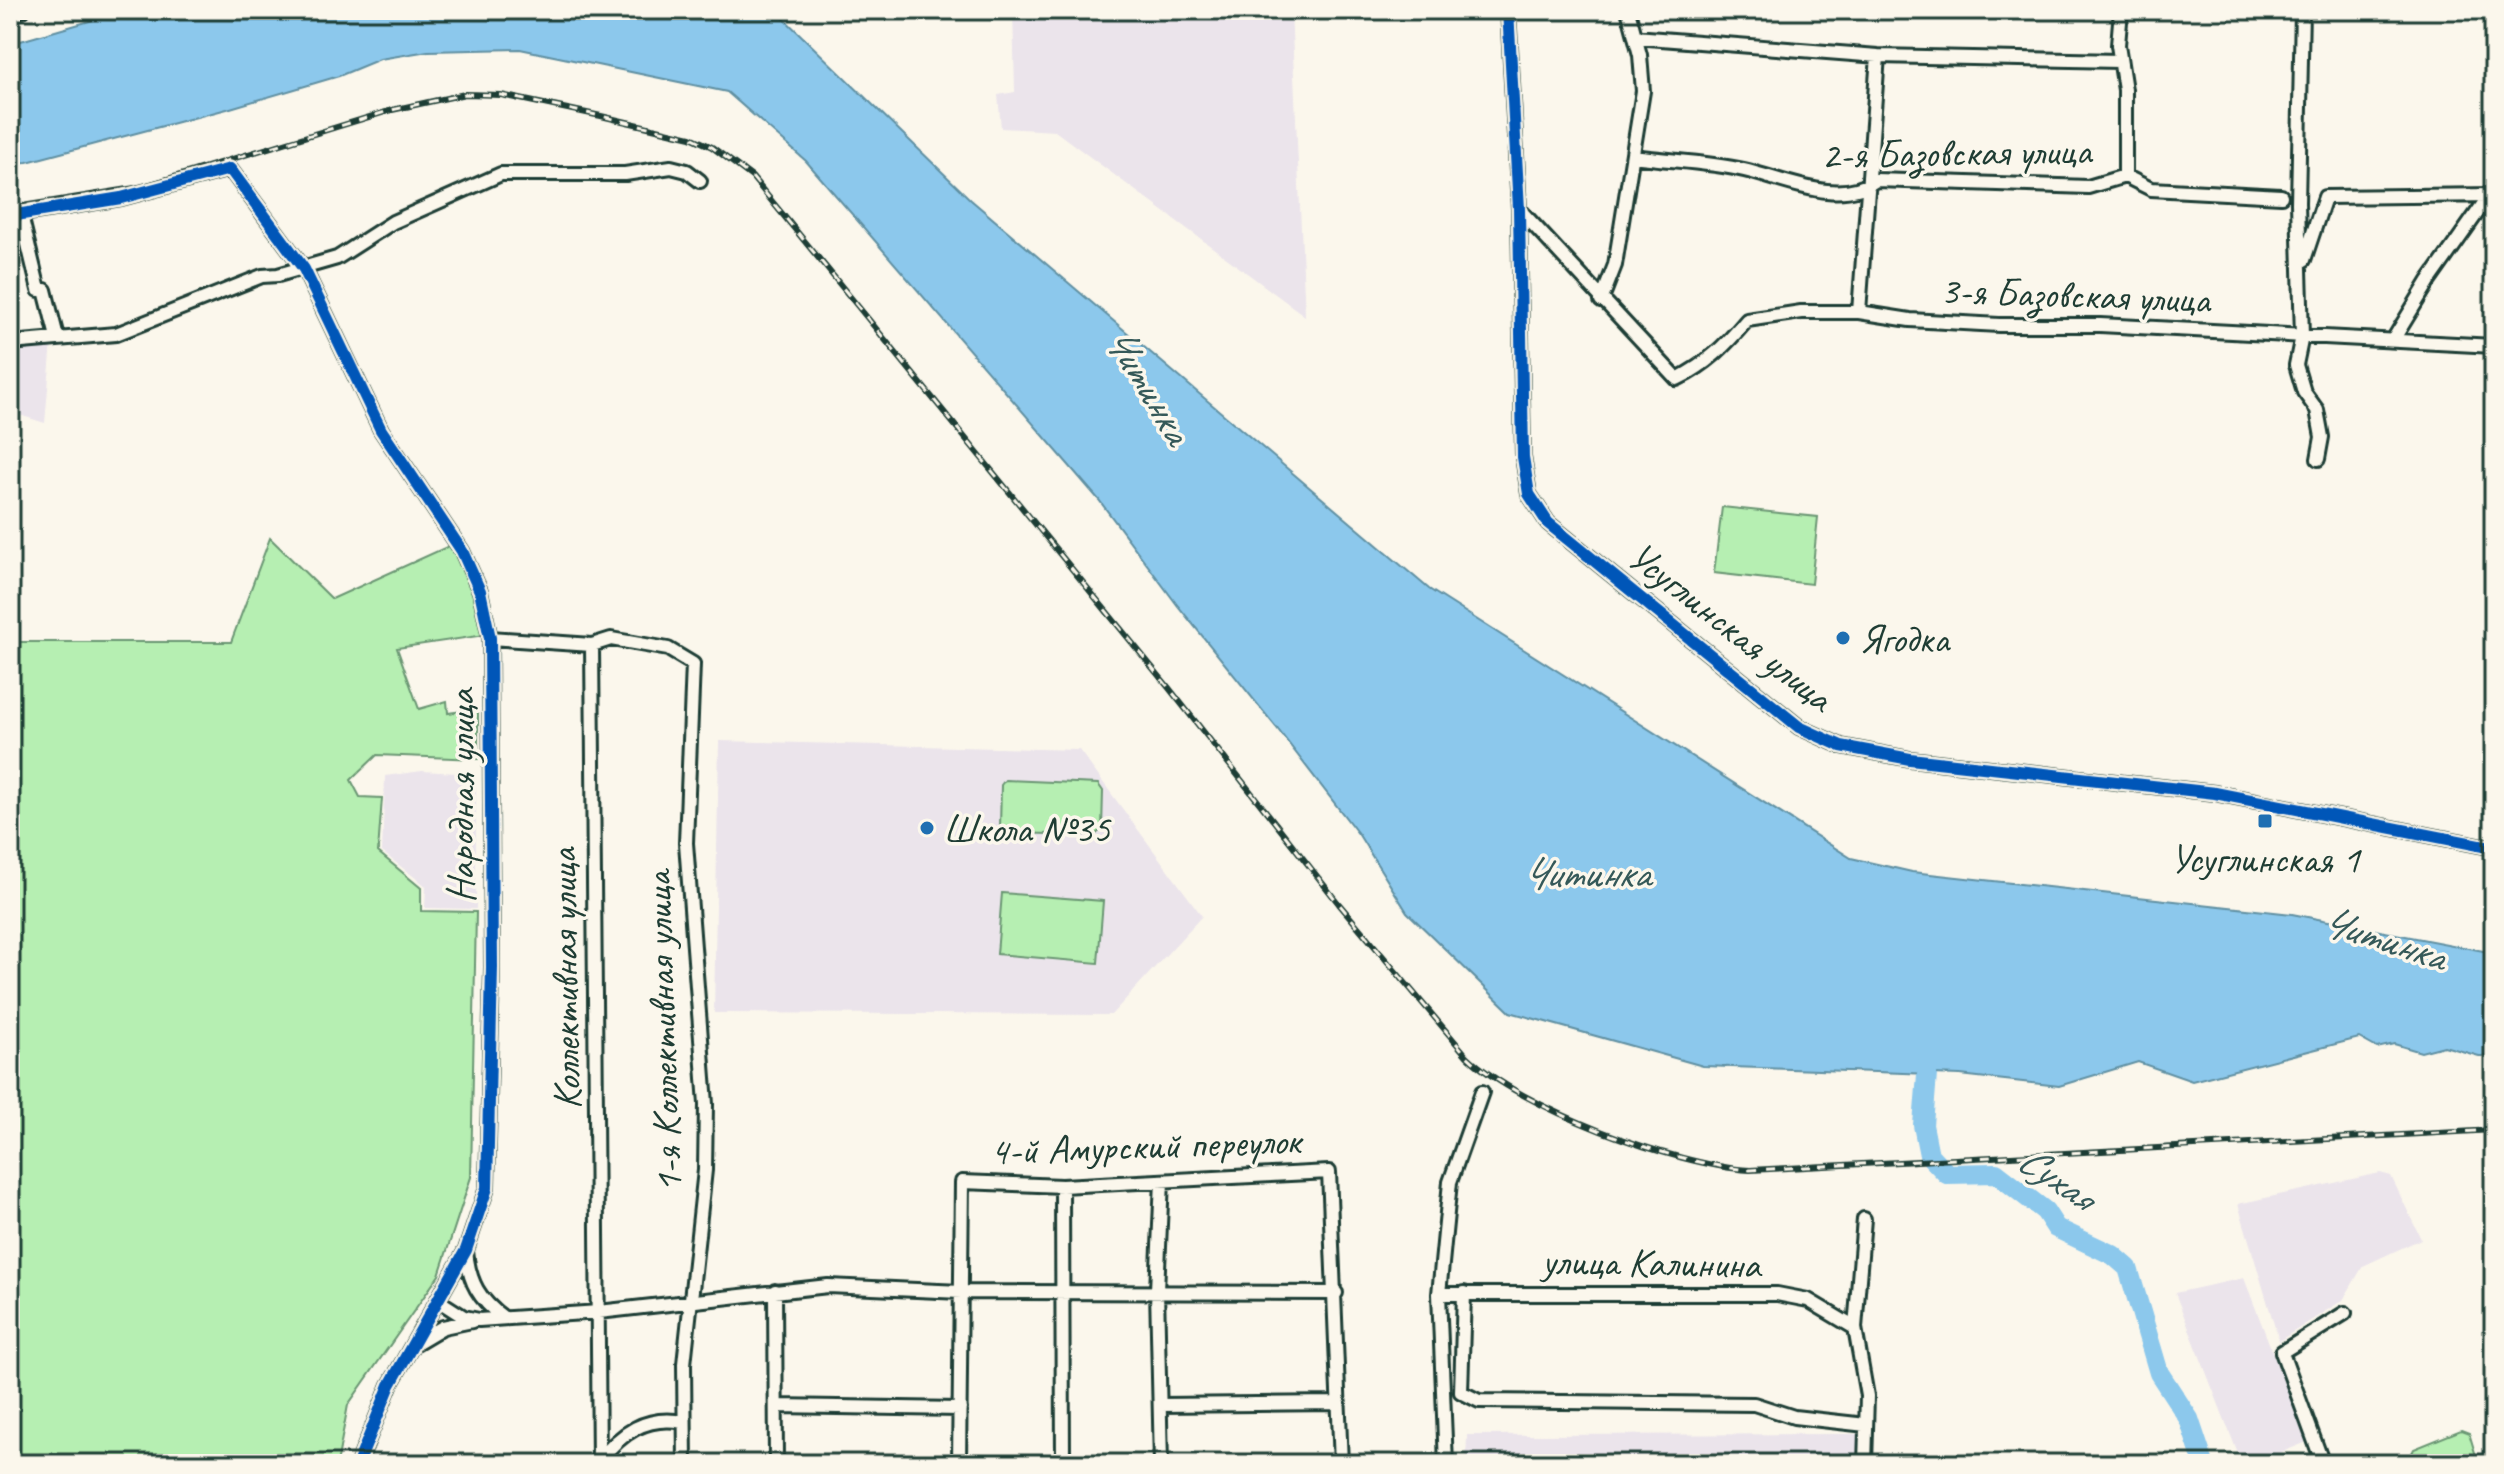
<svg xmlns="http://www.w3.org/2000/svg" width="2504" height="1474" font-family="Caveat,sans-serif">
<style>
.built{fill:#ebe4eb}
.green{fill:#b6efb2;stroke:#6a9673;stroke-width:2}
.water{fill:#8cc8ec;stroke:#6090a2;stroke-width:2}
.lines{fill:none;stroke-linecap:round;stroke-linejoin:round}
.river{stroke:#8cc8ec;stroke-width:20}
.street-casing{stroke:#1f3d34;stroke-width:18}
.street{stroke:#fbf7ec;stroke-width:12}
.rail-casing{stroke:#1f3d34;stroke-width:6}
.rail{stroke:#fbf7ec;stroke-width:3;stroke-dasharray:9;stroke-linecap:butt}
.cycleway-casing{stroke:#fbf7ec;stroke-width:17}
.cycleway{stroke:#0057b8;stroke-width:12}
.poi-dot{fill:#1f6fb2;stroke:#fbf7ec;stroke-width:3}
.labels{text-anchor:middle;stroke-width:7;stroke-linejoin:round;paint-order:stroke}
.street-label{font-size:40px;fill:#1f3d34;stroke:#fbf7ec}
.poi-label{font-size:40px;fill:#1f3d34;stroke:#fbf7ec;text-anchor:start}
.water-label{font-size:42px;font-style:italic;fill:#355959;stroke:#fbf7ec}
</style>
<rect width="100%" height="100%" fill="#fbf7ec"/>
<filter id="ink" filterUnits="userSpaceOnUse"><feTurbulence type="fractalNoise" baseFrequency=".0125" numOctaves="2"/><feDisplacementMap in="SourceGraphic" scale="16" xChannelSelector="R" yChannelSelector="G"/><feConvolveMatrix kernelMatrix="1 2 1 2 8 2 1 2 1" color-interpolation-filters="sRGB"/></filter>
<g filter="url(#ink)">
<path class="built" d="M1013,10H1291L1305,316L1055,131L1001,128L998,95L1015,92Z
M52,342L45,423L10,412V348Z
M719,741L1079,750L1202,916L1111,1015L714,1013Z
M422,771L476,774V909L425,908L426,886L382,852L385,776Z
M2380,1173L2391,1176L2421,1239L2363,1266L2343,1300L2279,1341L2238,1204Z
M2244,1278L2307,1442L2252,1464H2242L2175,1293Z
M1859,1434L1857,1464H1466L1467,1435Z"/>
<path class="green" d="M1722,507L1818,517L1811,584L1714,573Z
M270,538L332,599L451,545L478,595L485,635L397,648L419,709L447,701L448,713L478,709V759L377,755L351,780L360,797L382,798L378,852L421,888V911L476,912L471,1177L439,1275L348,1405L337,1464H10V642H231Z
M1005,780L1098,784L1103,791L1102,829L1095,835L1007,833L1000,828L1001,785Z
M1002,893L1103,901L1098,963L997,954Z
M2461,1430L2469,1433L2476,1456L2475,1464H2415L2411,1455L2414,1449Z"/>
<path class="water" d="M128,10H775L971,200L1429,589L1851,858L1912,872L2292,914L2494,953V1056H2479L2444,1046L2421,1052L2394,1044L2377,1048L2359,1038L2192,1081L2138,1062L2059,1086L1960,1075L1703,1066L1510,1012L1407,912L1359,835L1276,727L1178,606L1099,500L806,161L727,92L520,49L428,51L380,59L339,76L227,109L27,162L10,163V44Z"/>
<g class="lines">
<path class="river" d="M1929,1049L1923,1125L1929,1155L1947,1174L1996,1173L2045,1211L2056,1228L2113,1255L2128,1268L2159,1373L2189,1419L2204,1464"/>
<defs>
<path id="street" d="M1508,10L1519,209L1523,457L1529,494L1548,523L1799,727L1841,746L1910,759L2215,793L2494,848
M2121,10L2118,45L2125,90V176
M2302,10L2298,203L2302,336L2296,365L2304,392L2317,410L2322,437L2318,459
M10,15L23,10
M1635,37L1878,56L2119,61
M1633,156C1670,161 1708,162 1744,170C1784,179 1838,207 1876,180L2088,187L2125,176L2151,189L2281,196
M1519,209L1677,379C1707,364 1725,346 1747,320L1801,312H1859L1910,320L1999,325H2100L2494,346
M21,215L39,290H45L57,337
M10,216L121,198L230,169L304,269L381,430L462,551L480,591L490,638L492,967L487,1188L466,1250L390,1385L358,1464
M2304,260L2325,197L2494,195
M1601,301L1615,265L1643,91L1640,55L1628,10
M1859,312L1878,56
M2393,340L2429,281L2489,196
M10,343L116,334L262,276L278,275L337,258L393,222L501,174H625L671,167L687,171L700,181
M490,638L592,645L611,639L668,649L693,664L686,843L706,1104L705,1170L684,1364L685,1464
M592,645L599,1464
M1062,1186L1063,1464
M1864,1219L1855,1328L1867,1396L1865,1464
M466,1251C469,1282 479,1300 504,1318
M775,1291L776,1464
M1464,1293L1461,1392L1479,1401L1754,1404L1794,1417L1866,1425
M1439,1294H1777L1808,1300L1855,1328
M439,1301L464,1317L479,1320L599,1312L828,1286L961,1292L1336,1293
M416,1343L443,1327L472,1321
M1160,1405L1339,1403
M777,1406L960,1409
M599,1461C621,1433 646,1415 683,1422
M959,1464L962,1182L1062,1186L1329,1172L1341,1464
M1161,1464L1157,1290L1162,1181
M1446,1464L1439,1294L1450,1182L1482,1092
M2323,1464L2282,1352L2345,1313"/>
</defs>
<use href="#street" class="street-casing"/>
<use href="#street" class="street"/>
<defs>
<path id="rail" d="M10,208L141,187L392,110L465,94L501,95L601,116L691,137L712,147L752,177L816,255L1169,688L1339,904L1467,1056C1522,1109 1674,1165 1750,1170L2494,1130"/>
</defs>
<use href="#rail" class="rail-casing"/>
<use href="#rail" class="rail"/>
<defs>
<path id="cycleway" d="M1508,10L1519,209L1523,457L1529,494L1548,523L1799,727L1841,746L1910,759L2215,793L2494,848
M10,216L121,198L230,169L304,269L381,430L462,551L480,591L490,638L492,967L487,1188L466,1250L390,1385L358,1464"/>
</defs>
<use href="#cycleway" class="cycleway-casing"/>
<use href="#cycleway" class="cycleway"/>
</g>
</g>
<g class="poi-dot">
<circle cx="1843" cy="638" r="8"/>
<rect x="2257" y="813" width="16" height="16" rx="4"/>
<circle cx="927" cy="828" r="8"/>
</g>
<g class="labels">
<g class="street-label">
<text transform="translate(1956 152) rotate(-1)" y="14">2-я Базовская улица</text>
<text transform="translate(2075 294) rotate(2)" y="14">3-я Базовская улица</text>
<text transform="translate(1731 626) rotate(38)" y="14">Усуглинская улица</text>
<text transform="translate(460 796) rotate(-90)" y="14">Народная улица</text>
<text transform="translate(564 979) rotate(-91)" y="14">Коллективная улица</text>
<text transform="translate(662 1032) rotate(-92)" y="14">1-я Коллективная улица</text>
<text transform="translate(1145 1145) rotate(-2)" y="14">4-й Амурский переулок</text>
<text transform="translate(1651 1262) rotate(1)" y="14">улица Калинина</text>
</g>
<g class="poi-label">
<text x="1859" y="652">Ягодка</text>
<text x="943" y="842">Школа №35</text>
<text x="2265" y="872" text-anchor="middle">Усуглинская 1</text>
</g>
<g class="water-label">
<text transform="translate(1149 384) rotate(59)" y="15">Читинка</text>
<text x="1586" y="887">Читинка</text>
<text transform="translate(2384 937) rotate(18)" y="15">Читинка</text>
<text transform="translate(2057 1176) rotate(35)" y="15">Сухая</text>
</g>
</g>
<rect width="2504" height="1474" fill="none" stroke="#fbf7ec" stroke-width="40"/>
<rect x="20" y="20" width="2464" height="1434" fill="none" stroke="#1f3d34" stroke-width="3" filter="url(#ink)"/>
</svg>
